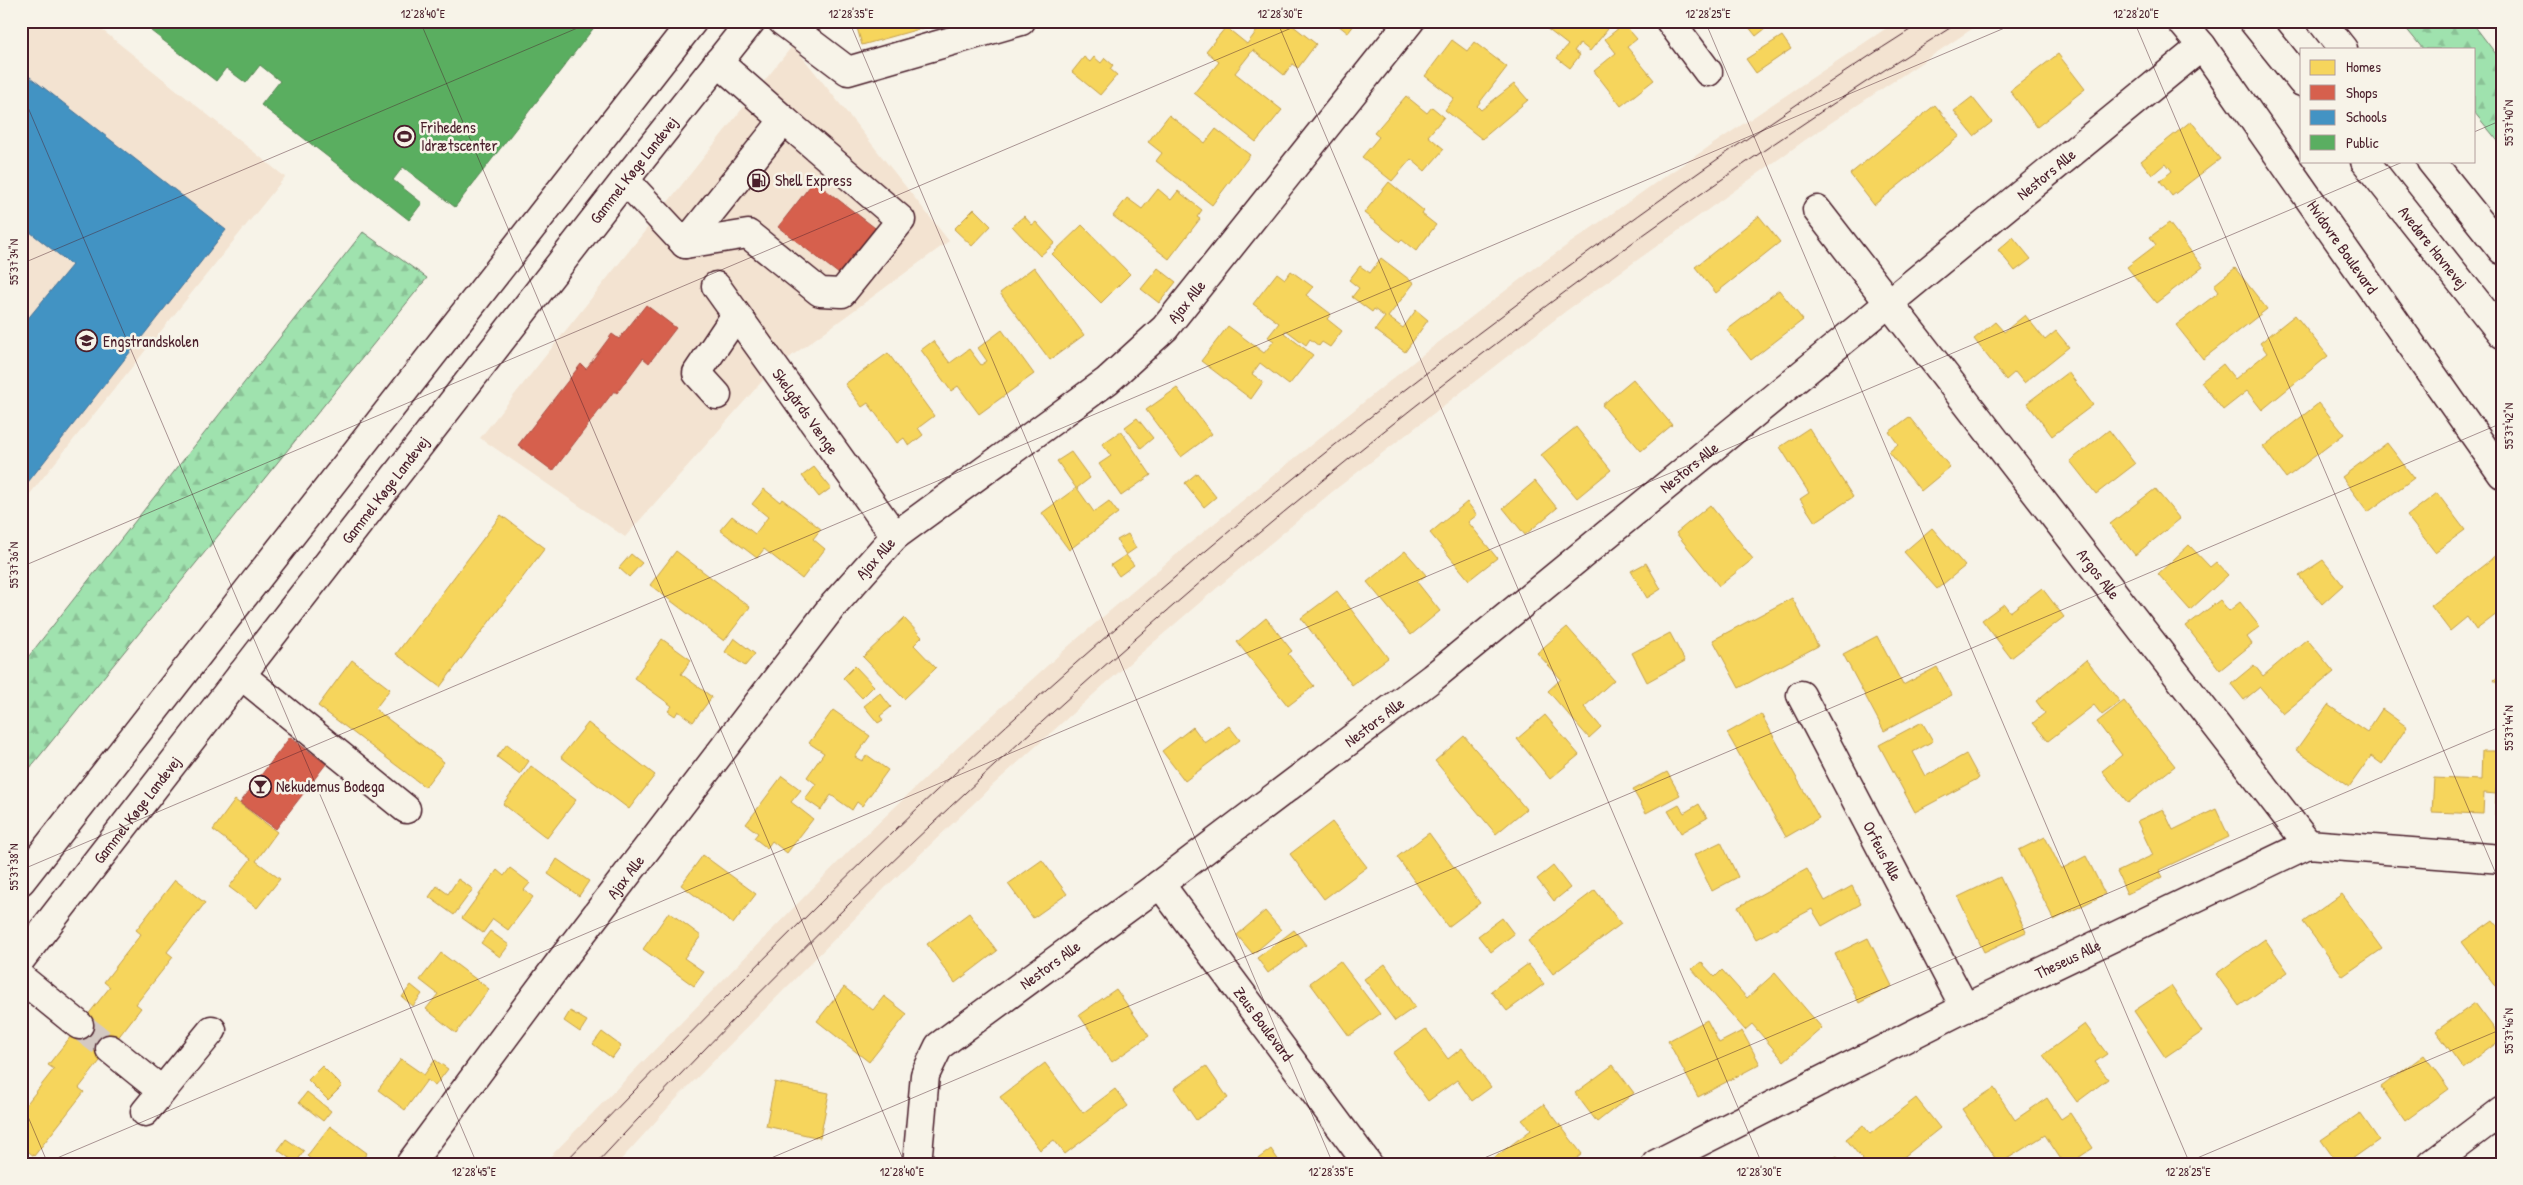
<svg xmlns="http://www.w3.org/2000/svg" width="2523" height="1185" font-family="'Patrick Hand',sans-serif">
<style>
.built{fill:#f3e3d1}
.forest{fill:url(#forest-firs);stroke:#74806c}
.homes{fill:#f6d55c;stroke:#c29e4d}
.shops{fill:#d6604d;stroke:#ac4c43}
.schools{fill:#4393c3;stroke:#457095}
.public{fill:#5aae61;stroke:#558351}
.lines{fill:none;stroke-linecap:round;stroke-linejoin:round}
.minor-tunnel{stroke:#d4c9c2;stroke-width:28;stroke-dasharray:28 14;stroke-linecap:butt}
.minor-casing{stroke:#4a1f2b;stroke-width:31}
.major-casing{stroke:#4a1f2b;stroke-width:31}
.minor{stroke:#f7f3e8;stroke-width:28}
.major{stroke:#f7f3e8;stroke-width:28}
.tram{stroke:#4a1f2b;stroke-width:1}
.ticks{fill:none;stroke:#4a1f2b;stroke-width:1;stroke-opacity:0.45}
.labels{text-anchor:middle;stroke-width:5;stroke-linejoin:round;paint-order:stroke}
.poi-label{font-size:16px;fill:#4a1f2b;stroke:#f7f3e8;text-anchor:start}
.street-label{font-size:16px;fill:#4a1f2b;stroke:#f7f3e8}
.neatline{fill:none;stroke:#4a1f2b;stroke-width:2}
.ticks-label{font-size:12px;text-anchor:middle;fill:#4a1f2b}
</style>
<defs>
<pattern id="forest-firs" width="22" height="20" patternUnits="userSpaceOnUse" patternTransform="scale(1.25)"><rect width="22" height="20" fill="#9fe2ae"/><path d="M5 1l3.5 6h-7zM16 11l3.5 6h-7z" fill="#8ac196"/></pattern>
</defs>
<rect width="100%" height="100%" fill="#f7f3e8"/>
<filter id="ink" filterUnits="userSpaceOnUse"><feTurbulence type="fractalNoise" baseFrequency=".02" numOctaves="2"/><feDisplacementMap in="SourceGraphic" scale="10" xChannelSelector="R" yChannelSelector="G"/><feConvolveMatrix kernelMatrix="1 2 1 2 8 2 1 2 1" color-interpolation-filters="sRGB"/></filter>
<g filter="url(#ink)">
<path class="built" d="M21,21H91L285,177L21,505Z
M1897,21H1984L1808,138L1566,311L1332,492L1218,587L1104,685L993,785L886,887L677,1098L617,1164H543L849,851L959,746L1071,644L1184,548L1417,359L1535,268L1658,181Z
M793,45L949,241L771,371L625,537L480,438Z"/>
<path class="forest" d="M2400,21H2471L2502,62V146L2474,112V49H2423Z
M363,232L427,278L21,779V666Z"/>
<path class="homes" d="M855,21H948L862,45Z
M1273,21H1287L1316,44L1298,68L1292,64L1284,75L1253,50L1235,73L1282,110L1256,142L1194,93L1219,62L1206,51L1226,27L1247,44L1262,24L1267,29Z
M1333,21H1357L1348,33Z
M1537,21H1598L1608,29L1590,51L1580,43L1574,51L1580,55L1570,68L1557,58L1568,45Z
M1744,21H1775L1756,36Z
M1624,24L1637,39L1627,47L1654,80L1621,106L1594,71L1616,53L1605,39Z
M1782,36L1791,49L1756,73L1746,59Z
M1452,40L1467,51L1474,42L1507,67L1477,106L1481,110L1514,84L1528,100L1482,139L1445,110L1454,98L1425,76Z
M2058,54L2085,89L2037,127L2010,91Z
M1084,57L1090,62L1094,57L1101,63L1105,58L1113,65L1110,69L1117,75L1100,95L1072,72Z
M1406,96L1427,113L1432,107L1444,117L1428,136L1444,149L1425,171L1411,159L1392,181L1362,157L1379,137L1374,133Z
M1972,97L1992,122L1974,136L1954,111Z
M1935,105L1960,136L1874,205L1850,174Z
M1169,115L1205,143L1216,129L1250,155L1212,205L1156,161L1162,153L1148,142Z
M2191,121L2220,159L2172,196L2160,181L2172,171L2166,163L2152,175L2141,161Z
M1389,182L1424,211L1422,214L1436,225L1416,251L1402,240L1400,242L1364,213Z
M1158,189L1171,200L1178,191L1202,210L1197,217L1200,219L1169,259L1113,216L1127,198L1142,209Z
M974,209L991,226L972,246L954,229Z
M1024,216L1032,225L1036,222L1055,243L1040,256L1012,226Z
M1759,216L1780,242L1716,293L1695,267Z
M2169,223L2203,267L2156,303L2127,267L2156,245L2150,237Z
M1082,225L1130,274L1101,303L1052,254Z
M2013,237L2031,259L2015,271L1998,250Z
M1381,258L1414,283L1388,317L1403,328L1416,310L1428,320L1405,352L1375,330L1385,317L1374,309L1372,312L1352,297L1359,288L1349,280L1360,266L1370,273Z
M1034,267L1084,335L1050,360L1000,293Z
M1158,268L1176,282L1159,303L1141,289Z
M2235,268L2267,309L2203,359L2176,325L2219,292L2214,285Z
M1291,271L1313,287L1306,295L1331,314L1327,319L1342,331L1330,347L1322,342L1319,346L1310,339L1306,345L1286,330L1284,333L1313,355L1289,385L1260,363L1252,374L1263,382L1251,399L1201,361L1228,326L1264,353L1274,341L1268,337L1279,323L1253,304L1277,273L1285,279Z
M1779,290L1803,320L1751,360L1727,330Z
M2025,315L2045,340L2056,331L2069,347L2024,383L2015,372L2006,380L1974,339L1995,322L2004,332Z
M2295,315L2328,356L2262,410L2247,391L2223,410L2201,382L2223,364L2235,379L2267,353L2260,343Z
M1002,330L1034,374L979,414L958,386L951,391L921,350L933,341L950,363L969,349L981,365L987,361L978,348Z
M888,353L934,416L918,428L923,435L909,446L904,438L897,443L868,403L862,407L845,384Z
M2068,372L2093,405L2052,436L2027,403Z
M1633,379L1672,425L1641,451L1602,405Z
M1177,388L1212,434L1181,457L1146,410Z
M2319,403L2344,434L2286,478L2263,447Z
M1909,417L1950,467L1921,491L1889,452L1898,444L1889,432Z
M1137,418L1153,438L1141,448L1125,427Z
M1576,427L1611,470L1577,498L1541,455Z
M1809,428L1853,497L1815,522L1800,499L1809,493L1780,447Z
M2109,430L2135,464L2096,494L2070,461Z
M1121,431L1151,475L1121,496L1099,464L1111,456L1102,444Z
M2387,443L2414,478L2368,512L2342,477Z
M1071,452L1090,478L1077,488L1094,512L1109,501L1118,513L1069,550L1042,513L1076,488L1057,461Z
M814,467L831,488L819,497L802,476Z
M1197,473L1216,497L1204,507L1185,483Z
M1535,481L1557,508L1525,535L1503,508Z
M764,489L780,502L782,499L821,529L813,539L825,549L802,579L764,549L757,558L720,530L732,516L755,534L768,517L752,504Z
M2155,489L2180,519L2135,555L2110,524Z
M2437,493L2465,530L2435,552L2407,516Z
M1467,502L1477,515L1468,522L1497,558L1469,580L1430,533Z
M1710,505L1753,559L1719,586L1676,533Z
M501,515L545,548L440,687L396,654Z
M1932,528L1965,566L1937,589L1904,552Z
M1128,534L1136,548L1126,555L1117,540Z
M2189,545L2210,567L2216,562L2228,575L2190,610L2158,574Z
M676,551L750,607L724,641L650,585Z
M1405,551L1426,575L1417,582L1440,611L1411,635L1367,582Z
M2502,551V610L2476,630L2467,617L2450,631L2431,606Z
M631,554L642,563L629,577L619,568Z
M1126,555L1134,565L1119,576L1111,565Z
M2323,560L2343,585L2322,604L2299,576Z
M1646,563L1661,589L1647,598L1631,571Z
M2042,588L2064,617L2011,658L1982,620L2004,604L2010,612Z
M1337,591L1388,658L1352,685L1301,618Z
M1792,598L1818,646L1739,688L1713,640Z
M2220,600L2229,611L2240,602L2260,627L2247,637L2252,644L2220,670L2186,626Z
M904,618L922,637L914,645L936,668L904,699L863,657Z
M1266,618L1292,651L1288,654L1314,686L1288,706L1237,642Z
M1567,627L1614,680L1584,707L1601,727L1589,738L1548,691L1561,679L1537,653Z
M1670,633L1685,661L1647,682L1632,653Z
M1877,636L1903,685L1937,667L1952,695L1884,731L1843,654Z
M734,638L755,654L745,666L725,652Z
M662,639L691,660L681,674L712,697L693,722L678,711L675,716L668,711L672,706L634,678Z
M2307,639L2334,672L2283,714L2260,687L2244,700L2231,684L2254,665L2263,676Z
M352,660L390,689L375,709L444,762L425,787L318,706Z
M2086,660L2120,702L2102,715L2094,705L2048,741L2033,723L2045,713L2036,701Z
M855,666L874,686L862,698L843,678Z
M2502,674V690L2494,680Z
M880,693L891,707L880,716L883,720L878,723L864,706Z
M2124,701L2175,766L2128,803L2102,771L2122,755L2097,722Z
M2328,705L2367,732L2382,709L2407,727L2382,764L2371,756L2349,787L2296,750Z
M833,710L870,736L855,757L862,761L867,755L888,770L862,806L857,802L852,810L831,795L821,810L805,799L816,784L807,777L824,753L809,743Z
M1761,714L1819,818L1786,837L1727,733Z
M1545,715L1579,755L1550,779L1517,739Z
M1922,722L1933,741L1913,752L1926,776L1966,754L1979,778L1915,812L1879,745Z
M588,723L655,775L629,809L561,757Z
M1229,726L1240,740L1185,781L1162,751L1193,727L1205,743Z
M1464,736L1526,809L1496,834L1435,761Z
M507,744L529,761L520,774L497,757Z
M2482,751H2498L2496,794L2484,793L2483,814L2432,812L2434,778L2481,780Z
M531,766L576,800L547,838L503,804Z
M1667,772L1680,795L1646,813L1633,790Z
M782,776L801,790L791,802L813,819L787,853L772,841L767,848L754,838L758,833L746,824Z
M2496,789H2502V816L2495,815Z
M235,800L277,832L256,861L280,879L257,908L229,887L251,859L213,830Z
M1699,804L1707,818L1681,833L1668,811L1679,805L1684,813Z
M2163,809L2173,830L2216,809L2229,837L2159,870L2163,877L2127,894L2117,872L2153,855L2137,821Z
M1332,822L1367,867L1324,899L1290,854Z
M1429,833L1480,903L1448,927L1397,857Z
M2045,837L2061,869L2086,856L2105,894L2054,920L2019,850Z
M1721,842L1738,877L1712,891L1694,855Z
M703,855L756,894L733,924L681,885Z
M557,859L589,881L579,896L548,874Z
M1042,860L1067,894L1033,918L1008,884Z
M1553,866L1570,888L1554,901L1537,879Z
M510,868L530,883L524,890L533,897L508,930L493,919L483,933L462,918L497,870L504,876Z
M1807,869L1825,901L1852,886L1861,904L1822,926L1812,909L1756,939L1738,907Z
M2000,877L2026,932L1984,952L1958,897Z
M458,879L473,889L454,915L429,897L437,886L448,894Z
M175,880L205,903L167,952L173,957L136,1004L141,1008L79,1088L84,1092L34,1156L21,1146V1111L54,1069L48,1065L110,987L104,982L141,934L136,930Z
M1595,890L1621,924L1553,974L1528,941Z
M2342,894L2382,949L2343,976L2303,922Z
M1265,911L1281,930L1253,954L1237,935Z
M669,912L701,936L684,958L704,972L694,986L643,949Z
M969,913L997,951L955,983L927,944Z
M1502,918L1514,934L1491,952L1478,936Z
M2493,920L2502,931V996L2462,942Z
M1294,930L1306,945L1268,973L1257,958Z
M490,931L509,945L500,957L481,943Z
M1868,938L1892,986L1859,1003L1835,954Z
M2265,939L2288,972L2239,1006L2216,974Z
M441,953L489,989L456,1033L426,1009L438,994L420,980Z
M1340,961L1380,1014L1349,1036L1310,983Z
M1701,962L1715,977L1722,970L1747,998L1775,973L1822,1028L1784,1061L1752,1024L1745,1030L1692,969Z
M1385,964L1415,1007L1395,1021L1364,979Z
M1528,964L1544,984L1507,1011L1491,991Z
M411,985L422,994L413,1006L402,997Z
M2171,986L2202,1032L2165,1057L2134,1011Z
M844,987L873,1010L884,996L907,1014L869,1062L817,1021Z
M1116,989L1149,1036L1112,1062L1079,1015Z
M2475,1003L2502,1039L2463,1068L2436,1031Z
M570,1011L587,1021L580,1032L564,1021Z
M1707,1020L1719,1043L1742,1031L1760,1064L1698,1097L1668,1041Z
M2085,1024L2107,1054L2095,1062L2108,1079L2077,1102L2043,1055Z
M1426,1029L1448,1059L1462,1048L1491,1087L1472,1101L1457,1080L1428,1101L1393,1053Z
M602,1032L621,1046L612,1058L593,1044Z
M2424,1055L2449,1089L2405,1121L2381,1087Z
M401,1059L424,1075L435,1060L448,1069L435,1086L427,1080L405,1110L378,1090Z
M1045,1063L1083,1113L1115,1089L1128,1106L1065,1154L1054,1140L1040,1150L1000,1097Z
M1613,1065L1634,1093L1597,1122L1575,1093Z
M322,1066L342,1086L328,1100L308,1080Z
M1206,1066L1228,1098L1196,1120L1174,1088Z
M775,1082L829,1093L820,1138L766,1126Z
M1994,1088L2015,1120L2047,1098L2061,1119L2070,1113L2093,1148L2069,1164H2064L2045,1135L1999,1164L1962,1109Z
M307,1092L331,1111L323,1121L299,1102Z
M1916,1098L1940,1128L1895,1164H1866L1846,1139L1863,1125L1870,1134Z
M1544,1104L1582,1154L1570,1164H1486L1531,1130L1522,1120Z
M2360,1113L2379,1140L2345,1164H2338L2321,1140Z
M330,1126L367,1153L359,1164H317L307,1156Z
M286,1139L304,1151L296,1163L278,1150Z
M1271,1149L1281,1164H1251Z
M1837,1156L1843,1164H1826Z"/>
<path class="shops" d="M814,181L879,231L843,277L778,227Z
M646,305L676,328L649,363L643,358L617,393L614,391L553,471L518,445L581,364L586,369L612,334L619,339Z
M290,737L326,764L276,829L240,803Z"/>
<path class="schools" d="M21,70L226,230L21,491V327L72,265L21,225Z"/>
<path class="public" d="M158,21H599L455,207L403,167L393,180L422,203L409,220L261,105L280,81L260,65L246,83L226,68L216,81L151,31Z"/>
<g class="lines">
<path class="minor-tunnel" d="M79,1025L110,1049"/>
<defs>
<g id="minor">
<path d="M782,21L848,71L1021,21"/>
<path d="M1670,21L1708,72"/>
<path id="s1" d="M2181,21L2202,46L2502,474"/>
<path d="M2253,21L2302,82"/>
<path d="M2321,21L2343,49"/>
<path id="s2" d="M2365,161L2502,334"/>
<path d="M2431,161L2502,250"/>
<path d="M625,180L685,244L784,120L718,62"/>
<path id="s3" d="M1817,210L2308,844"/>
<path d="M685,244L748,234L820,292L842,293L901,220L784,120"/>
<path id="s4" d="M716,286L895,536"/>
<path d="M717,395L697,373L736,315"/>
<path d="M241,675L406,809"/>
<path id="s5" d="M1801,695L1965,1008"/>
<path id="s6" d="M1160,884L1368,1164"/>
<path d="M21,978L79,1025"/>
<path d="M110,1049L162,1091L212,1030"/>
<path d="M145,1112L162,1091"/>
<path id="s7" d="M410,1164L557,966L831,608L895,536L1107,381L1165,328L1410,21"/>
<path id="s8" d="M917,1164L925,1075L939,1046L1160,884L1432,678L2202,46"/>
<path id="s9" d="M1656,1164L1965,1008L2308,844L2502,859"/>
<path d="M2432,1164L2502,1111"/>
</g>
<g id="major">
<path d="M21,881L693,21"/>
<path id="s10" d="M21,959L625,180L751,21"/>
</g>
</defs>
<use href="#minor" class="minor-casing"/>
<use href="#major" class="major-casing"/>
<use href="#minor" class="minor"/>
<use href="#major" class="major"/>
<path class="tram" d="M563,1164C696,1027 829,890 969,760C1169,575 1379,403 1599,244C1705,167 1813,91 1924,21
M596,1164C1001,727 1456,339 1961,21"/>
</g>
</g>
<path class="ticks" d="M420,21L905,1164M849,21L1333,1164M1277,21L1762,1164M1705,21L2190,1164M2134,21L2502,888M21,91L477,1164M2474,132L2502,120M21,264L594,21M21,567L1308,21M21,870L2021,21M21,1100L48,1164M43,1164L2405,161M757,1164L2502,423M1470,1164L2502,726M2183,1164L2502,1029"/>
<defs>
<symbol id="stadium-ring" viewBox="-11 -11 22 22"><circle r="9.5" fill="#f7f3e8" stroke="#4a1f2b" stroke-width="1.5"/><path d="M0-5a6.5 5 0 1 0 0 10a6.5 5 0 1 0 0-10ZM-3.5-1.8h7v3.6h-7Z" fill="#4a1f2b"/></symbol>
<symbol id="fuel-ring" viewBox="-11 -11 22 22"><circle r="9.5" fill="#f7f3e8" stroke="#4a1f2b" stroke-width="1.5"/><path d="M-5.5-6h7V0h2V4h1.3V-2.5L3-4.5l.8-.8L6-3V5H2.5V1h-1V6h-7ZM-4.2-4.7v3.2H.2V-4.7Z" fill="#4a1f2b"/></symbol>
<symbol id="school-ring" viewBox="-11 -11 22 22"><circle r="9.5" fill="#f7f3e8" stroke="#4a1f2b" stroke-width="1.5"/><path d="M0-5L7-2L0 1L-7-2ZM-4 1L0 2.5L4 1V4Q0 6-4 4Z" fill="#4a1f2b"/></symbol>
<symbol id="bar-ring" viewBox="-11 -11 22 22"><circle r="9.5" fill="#f7f3e8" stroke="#4a1f2b" stroke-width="1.5"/><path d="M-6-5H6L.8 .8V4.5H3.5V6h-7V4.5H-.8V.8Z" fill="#4a1f2b"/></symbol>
</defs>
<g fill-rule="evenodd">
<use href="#stadium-ring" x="392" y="124" width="25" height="25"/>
<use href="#fuel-ring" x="746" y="168" width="25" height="25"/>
<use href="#school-ring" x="74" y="328" width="25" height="25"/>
<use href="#bar-ring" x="248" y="774" width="25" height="25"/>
</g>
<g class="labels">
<g class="poi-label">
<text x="421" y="133">Frihedens<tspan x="421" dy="18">Idrætscenter</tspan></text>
<text x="775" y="186">Shell Express</text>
<text x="103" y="347">Engstrandskolen</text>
<text x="276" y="792">Nekudemus Bodega</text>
</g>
<g class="street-label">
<text dy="6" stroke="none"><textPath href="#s10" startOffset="999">Gammel Køge Landevej</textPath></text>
<text dy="6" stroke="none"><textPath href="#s8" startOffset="1531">Nestors Alle</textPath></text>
<text dy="6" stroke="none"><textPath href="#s1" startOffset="278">Hvidovre Boulevard</textPath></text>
<text dy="6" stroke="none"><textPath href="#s2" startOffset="110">Avedøre Havnevej</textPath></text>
<text dy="6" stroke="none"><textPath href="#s7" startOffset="1169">Ajax Alle</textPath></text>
<text dy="6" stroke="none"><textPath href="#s4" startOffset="154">Skelgårds Vænge</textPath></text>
<text dy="6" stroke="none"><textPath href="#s8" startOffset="1069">Nestors Alle</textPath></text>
<text dy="6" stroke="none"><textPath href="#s10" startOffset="594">Gammel Køge Landevej</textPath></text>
<text dy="6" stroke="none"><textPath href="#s7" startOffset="764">Ajax Alle</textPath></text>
<text dy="6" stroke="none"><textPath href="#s3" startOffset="460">Argos Alle</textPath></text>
<text dy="6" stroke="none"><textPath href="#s8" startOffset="664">Nestors Alle</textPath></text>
<text dy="6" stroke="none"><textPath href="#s10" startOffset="189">Gammel Køge Landevej</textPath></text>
<text dy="6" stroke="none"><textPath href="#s5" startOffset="176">Orfeus Alle</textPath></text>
<text dy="6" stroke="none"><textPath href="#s7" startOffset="359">Ajax Alle</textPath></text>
<text dy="6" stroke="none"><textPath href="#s9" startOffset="460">Theseus Alle</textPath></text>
<text dy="6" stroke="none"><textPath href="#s8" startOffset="259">Nestors Alle</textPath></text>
<text dy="6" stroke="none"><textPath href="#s6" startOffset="174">Zeus Boulevard</textPath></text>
</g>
</g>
<rect width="2523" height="1185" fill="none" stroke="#f7f3e8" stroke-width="55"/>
<rect x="2300" y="48" width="175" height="115" fill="#f7f3e8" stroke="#b29e9c"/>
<rect x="2310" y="60" width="25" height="15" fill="#f6d55c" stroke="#b29e9c"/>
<text x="2346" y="72" font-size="15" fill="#4a1f2b">Homes</text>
<rect x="2310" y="85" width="25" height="15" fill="#d6604d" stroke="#b29e9c"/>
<text x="2346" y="98" font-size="15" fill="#4a1f2b">Shops</text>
<rect x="2310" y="110" width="25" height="15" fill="#4393c3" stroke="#b29e9c"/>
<text x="2346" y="122" font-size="15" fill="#4a1f2b">Schools</text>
<rect x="2310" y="135" width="25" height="15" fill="#5aae61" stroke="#b29e9c"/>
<text x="2346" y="148" font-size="15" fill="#4a1f2b">Public</text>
<rect x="28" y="28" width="2468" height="1130" class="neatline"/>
<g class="ticks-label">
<text x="423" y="18">12°28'40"E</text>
<text x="851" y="18">12°28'35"E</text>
<text x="1280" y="18">12°28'30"E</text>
<text x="1708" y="18">12°28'25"E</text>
<text x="2136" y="18">12°28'20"E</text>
<text transform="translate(2509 123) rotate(-90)" y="4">55°37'40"N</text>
<text transform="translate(14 262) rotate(-90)" y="4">55°37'34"N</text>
<text transform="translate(2509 426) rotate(-90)" y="4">55°37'42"N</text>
<text transform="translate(14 565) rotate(-90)" y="4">55°37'36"N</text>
<text transform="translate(2509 728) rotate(-90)" y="4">55°37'44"N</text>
<text transform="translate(14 867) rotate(-90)" y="4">55°37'38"N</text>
<text transform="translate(2509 1031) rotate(-90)" y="4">55°37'46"N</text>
<text x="474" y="1176">12°28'45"E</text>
<text x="902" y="1176">12°28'40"E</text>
<text x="1331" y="1176">12°28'35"E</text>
<text x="1759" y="1176">12°28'30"E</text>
<text x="2188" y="1176">12°28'25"E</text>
</g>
</svg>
